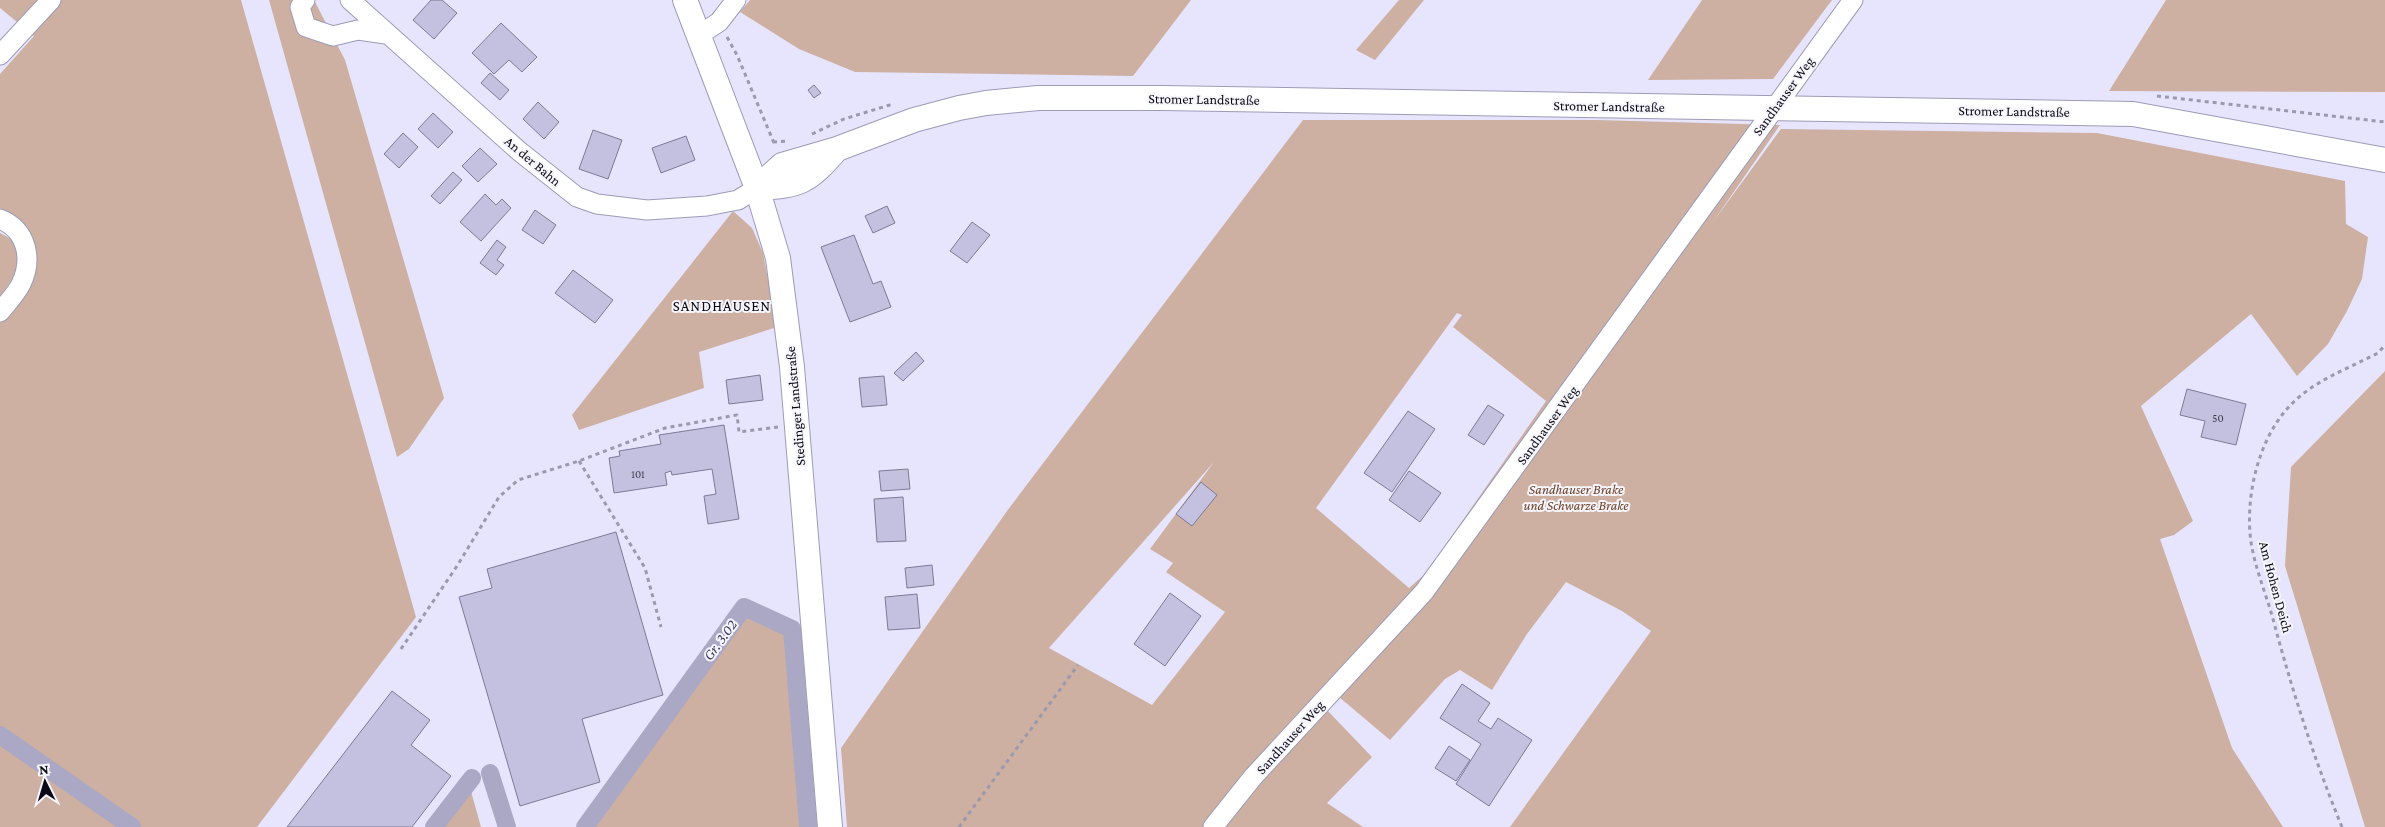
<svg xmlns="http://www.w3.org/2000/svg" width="2385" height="827" font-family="'Crimson Pro',serif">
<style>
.green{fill:#cdb0a1;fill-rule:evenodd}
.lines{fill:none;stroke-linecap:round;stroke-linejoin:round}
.canal{stroke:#aaa8c5;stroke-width:18}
.building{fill:#c3c1df;stroke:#7c7a96}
.minor-casing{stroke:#9c9bb7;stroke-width:21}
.major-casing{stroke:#9c9bb7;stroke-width:26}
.path{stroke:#9b99ad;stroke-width:3;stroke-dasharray:4 4;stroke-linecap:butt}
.minor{stroke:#fff;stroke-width:19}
.major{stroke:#fff;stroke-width:24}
.labels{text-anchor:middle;stroke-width:4;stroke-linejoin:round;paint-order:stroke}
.number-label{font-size:11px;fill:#393847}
.street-label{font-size:14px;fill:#0b0a14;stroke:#f5f5fb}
.park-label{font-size:14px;font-style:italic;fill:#6d4127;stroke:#f5f5fb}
.neighbourhood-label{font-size:15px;letter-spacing:1px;fill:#0b0a14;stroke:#f5f5fb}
.water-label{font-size:15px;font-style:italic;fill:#413c67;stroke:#f5f5fb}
</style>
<rect width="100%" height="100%" fill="#e7e5fe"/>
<path class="green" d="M0,0H241L416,617L257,827H0V323L25,289L36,253L27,226L0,215V74L34,36L0,8Z
M269,0H314L345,60L444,398L409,449L397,457Z
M750,0H1191L1133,76L855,72L799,49L740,12Z
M1399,0H1424L1375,60L1356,50Z
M1702,0H1832L1773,79L1648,80Z
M2166,0H2385V92L2109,91Z
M1303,120H1596L1780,125L1713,222L1781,129L2097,133L2345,181L2346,224L2368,237L2362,279L2347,311L2328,344L2297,376L2251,314L2141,406L2193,521L2174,535L2160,539L2232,748L2283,827H1510L1651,631L1622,611L1566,582L1527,634L1492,690L1460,670L1445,679L1390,740L1339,697L1326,709L1372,757L1327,803L1363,827H847L841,748L1007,511ZM1457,313L1462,315L1453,327L1546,401L1426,573L1409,588L1316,508ZM1214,462L1150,549L1173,563L1166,572L1225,612L1152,705L1049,648Z
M733,211L752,228L763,253L777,327L699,352L704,388L579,430L572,415Z
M0,233L15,241L23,254L16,274L0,296Z
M2385,371V827H2365L2285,566L2291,467Z
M745,614L797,637L813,827H592Z
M467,777L481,827H427Z"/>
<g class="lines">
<path class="canal" d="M0,735L132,827
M490,773L507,827
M434,827L472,778
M585,827L744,607L792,629L808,825"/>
</g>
<path class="building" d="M431,0H442L457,13L434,39L413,20Z
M501,23L537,57L522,72L509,60L494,74L472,53Z
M490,73L509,90L500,100L481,83Z
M814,85L821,93L814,98L808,90Z
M538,102L559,122L544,139L523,119Z
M433,113L453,132L438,148L418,129Z
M593,130L622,140L608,179L579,169Z
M403,133L418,147L399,168L384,154Z
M686,136L695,160L661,173L652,148Z
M480,148L497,164L478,182L462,166Z
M453,172L462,180L440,204L431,196Z
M485,194L496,205L502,199L511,208L481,241L460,222Z
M887,206L895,223L873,233L865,216Z
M535,210L556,225L543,244L522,230Z
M972,222L990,235L967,263L950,251Z
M854,235L873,284L881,281L891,307L850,322L821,247Z
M497,240L506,247L497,260L504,265L496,275L480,263Z
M573,270L613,300L595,323L555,293Z
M916,352L924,361L903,381L894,373Z
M760,375L763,400L729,404L726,380Z
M884,376L887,405L862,407L859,378Z
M2187,389L2246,404L2236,445L2201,437L2205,421L2180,415Z
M1488,405L1504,415L1484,445L1468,435Z
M1408,411L1435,429L1392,492L1364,473Z
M724,425L739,519L708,524L704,496L716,494L712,469L672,475L671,471L665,473L667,485L614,493L609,458L620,456L619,451L661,444L659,435Z
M908,469L910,489L881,491L879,471Z
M1409,471L1441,493L1420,522L1389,500Z
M1201,482L1217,495L1192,526L1176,514Z
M903,497L906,541L877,542L874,499Z
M616,532L663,695L582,719L600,782L520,806L459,597L492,588L487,569Z
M932,565L934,585L907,588L905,568Z
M1170,593L1201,616L1165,666L1134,644Z
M917,594L920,628L888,630L885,597Z
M1462,684L1490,703L1478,721L1491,729L1498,718L1532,740L1489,806L1456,784L1481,744L1440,718Z
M392,691L430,720L411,745L451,776L412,827H287Z
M1449,746L1470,760L1456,781L1435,768Z"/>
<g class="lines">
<defs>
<path id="minor" d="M305,0L300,7L306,27L333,36L358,30L386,34
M350,0L519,151L577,197L597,204L647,210L707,206L738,200L757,188
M699,35L719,22L736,0
M0,55L51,0
M0,219C27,230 33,259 21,284C16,294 7,303 0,312
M1213,827L1253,777L1424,592L1853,0"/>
<path id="major" d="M685,0L757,188L778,258L792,367L830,827
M757,188L782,165L837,149L914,120L959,108L986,103L1038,98H1162L2133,114L2385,160
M757,188C801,186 808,182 837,149"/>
</defs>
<use href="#minor" class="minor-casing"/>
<use href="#major" class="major-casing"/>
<path class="path" d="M727,37L737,55L774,143
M2157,96L2385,122
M812,134L844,119L893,104
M773,142L788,141
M579,461L645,568L661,627
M401,649L457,566L499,497L518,480L579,461L665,428L737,415L739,432L778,427
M959,827L1078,665
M2342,827C2314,759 2292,690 2273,619C2266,594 2255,568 2251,542C2245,499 2257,444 2286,410C2310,382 2345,370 2378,353L2385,345"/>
<use href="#minor" class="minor"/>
<use href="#major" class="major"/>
</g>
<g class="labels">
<g class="number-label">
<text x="2218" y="422">50</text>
<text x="638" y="478">101</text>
</g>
<g class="street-label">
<text transform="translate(1783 96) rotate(-54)" y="5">Sandhauser Weg</text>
<text transform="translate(1204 99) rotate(1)" y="5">Stromer Landstraße</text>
<text transform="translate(1609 106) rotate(1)" y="5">Stromer Landstraße</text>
<text transform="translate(2014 111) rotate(1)" y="5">Stromer Landstraße</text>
<text transform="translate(533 161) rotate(40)" y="5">An der Bahn</text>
<text transform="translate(795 406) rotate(-95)" y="5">Stedinger Landstraße</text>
<text transform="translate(1547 425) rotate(-54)" y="5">Sandhauser Weg</text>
<text transform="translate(2276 587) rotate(75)" y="5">Am Hohen Deich</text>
<text transform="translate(1290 737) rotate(-48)" y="5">Sandhauser Weg</text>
</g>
<g class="park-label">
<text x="1576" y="494">Sandhauser Brake<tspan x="1576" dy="16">und Schwarze Brake</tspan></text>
</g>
<g class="neighbourhood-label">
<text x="722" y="311">SANDHAUSEN</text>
</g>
<g class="water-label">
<text transform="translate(720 640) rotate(-54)" y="5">Gr. 3.02</text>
</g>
</g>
<g transform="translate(45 782) rotate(355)" stroke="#f5f5fb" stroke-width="4" paint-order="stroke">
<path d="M0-4L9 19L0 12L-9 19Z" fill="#0b0a14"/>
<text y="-8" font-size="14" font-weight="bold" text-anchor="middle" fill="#0b0a14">N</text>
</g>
</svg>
